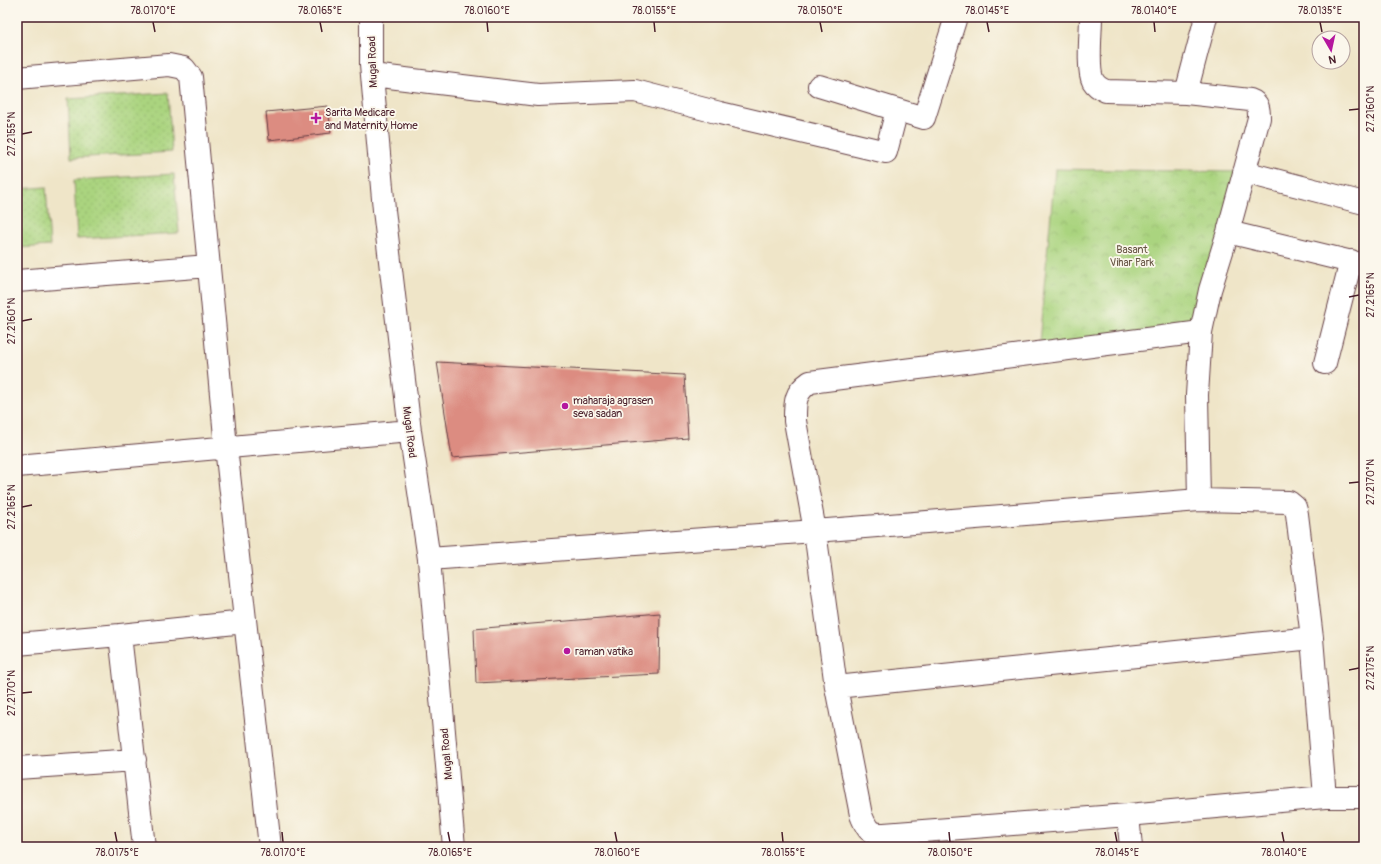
<svg xmlns="http://www.w3.org/2000/svg" width="1381" height="864" font-family="Pangolin,sans-serif">
<style>
.grass{fill:url(#grass-dots);stroke:#7a7a55}
.park{fill:url(#park-crowns);stroke:#7a7a55}
.building{fill:#dc8c81}
.lines{fill:none;stroke-linecap:round;stroke-linejoin:round}
.minor-casing{stroke:#633d43;stroke-width:24}
.minor{stroke:#fff;stroke-width:22}
.ticks{fill:none;stroke:#4a1f2b;stroke-width:1.5}
.poi-dot{fill:#b5179e;stroke:#fbf7ec;stroke-width:1.5}
.labels{text-anchor:middle;stroke-width:3.5;stroke-linejoin:round;paint-order:stroke}
.street-label{font-size:11px;fill:#4a1f2b;stroke:#fbf7ec}
.poi-label{font-size:11px;fill:#4a1f2b;stroke:#fbf7ec;text-anchor:start}
.park-label{font-size:11px;fill:#675544;stroke:#fbf7ec}
.neatline{fill:none;stroke:#4a1f2b;stroke-width:1.5}
.ticks-label{font-size:10px;text-anchor:middle;fill:#4a1f2b}
</style>
<defs>
<pattern id="grass-dots" width="8" height="8" patternUnits="userSpaceOnUse"><rect width="8" height="8" fill="#aad47f"/><path d="M2 2h.1M6 6h.1" fill="none" stroke="#94b66e" stroke-width="1.8" stroke-linecap="round"/></pattern>
<pattern id="park-crowns" width="20" height="18" patternUnits="userSpaceOnUse"><rect width="20" height="18" fill="#aad47f"/><path d="M2 6a3 3 0 1 1 6 0M12 15a3 3 0 1 1 6 0" fill="none" stroke="#94b66e"/></pattern>
</defs>
<rect width="100%" height="100%" fill="#fbf7ec"/>
<filter id="ink" filterUnits="userSpaceOnUse"><feTurbulence type="fractalNoise" baseFrequency=".025" numOctaves="2"/><feDisplacementMap in="SourceGraphic" scale="8" xChannelSelector="R" yChannelSelector="G"/><feConvolveMatrix kernelMatrix="1 2 1 2 8 2 1 2 1" color-interpolation-filters="sRGB"/></filter>
<filter id="wash" filterUnits="userSpaceOnUse"><feTurbulence type="fractalNoise" baseFrequency=".012" numOctaves="4" result="noise"/><feDisplacementMap in="SourceGraphic" scale="16" xChannelSelector="R" yChannelSelector="G"/><feGaussianBlur stdDeviation="0.9" result="paint"/><feColorMatrix in="noise" values="0 0 0 0 0 0 0 0 0 0 0 0 0 0 0 0 0 1.4 0 .05"/><feComposite in="paint" operator="in"/></filter>
<g filter="url(#wash)">
<rect width="100%" height="100%" fill="#efe5c8"/>
<path class="grass" d="M168,93L172,152L71,158L68,99Z
M174,174L179,233L77,239L74,180Z
M46,187L50,246L17,248V189Z"/>
<path class="park" d="M1055,169L1244,172L1201,332L1038,353Z"/>
<g id="blocks">
<path class="building" d="M328,106L331,133L269,140L266,112Z
M437,362L684,375L688,438L452,458Z
M660,613L659,674L476,683L474,629Z"/>
</g>
</g>
<g filter="url(#ink)">
<use href="#blocks" fill-opacity="0" stroke="#633d43" stroke-width="1"/>
<g class="lines">
<defs>
<path id="minor" d="M371,17V64L384,210L410,431L429,559L454,847
M1091,17C1091,32 1087,69 1093,81C1096,86 1101,89 1106,91L1186,93L1250,100C1259,103 1259,110 1259,118L1228,232L1210,290L1201,332L1197,395L1199,500
M372,75L538,95L635,91L720,113L886,152L897,110
M17,78L169,65L184,68L191,77L226,447L270,847
M819,86L924,118L956,17
M1186,93L1206,17
M1244,172L1364,203
M1228,232L1364,265
M17,281L209,266
M1201,332L810,382C794,393 795,403 795,421L815,531L836,687L861,815C867,829 868,834 884,834L1128,815L1325,797H1364
M1325,363L1351,261
M17,466L410,431
M429,559L815,531L1199,500L1289,502L1295,507L1297,514L1312,638L1325,797
M120,635L144,847
M17,644L120,635L245,622
M836,687L1312,638
M17,768L135,760
M1128,815L1131,847"/>
</defs>
<use href="#minor" class="minor-casing"/>
<use href="#minor" class="minor"/>
</g>
</g>
<path class="ticks" d="M153,22L155,32M320,22L322,32M487,22L488,32M654,22L655,32M820,22L822,32M987,22L989,32M1154,22L1155,32M1320,22L1322,32M1349,110L1359,109M22,134L32,132M1349,297L1359,295M22,321L32,319M1349,483L1359,482M22,507L32,505M1349,670L1359,668M22,693L32,692M115,832L117,842M282,832L283,842M448,832L450,842M615,832L617,842M782,832L783,842M949,832L950,842M1115,832L1117,842M1282,832L1284,842"/>
<g class="poi-dot">
<path d="M314 112h4v4h4v4h-4v4h-4v-4h-4v-4h4z"/>
<circle cx="565" cy="406" r="4"/>
<circle cx="567" cy="651" r="4"/>
</g>
<g class="labels">
<g class="street-label">
<text transform="translate(372 62) rotate(-92)" y="4">Mugal Road</text>
<text transform="translate(410 432) rotate(83)" y="4">Mugal Road</text>
<text transform="translate(446 754) rotate(-95)" y="4">Mugal Road</text>
</g>
<g class="poi-label">
<text x="325" y="116">Sarita Medicare<tspan x="325" dy="13">and Maternity Home</tspan></text>
<text x="573" y="404">maharaja agrasen<tspan x="573" dy="13">seva sadan</tspan></text>
<text x="575" y="655">raman vatika</text>
</g>
<g class="park-label">
<text x="1132" y="253">Basant<tspan x="1132" dy="13">Vihar Park</tspan></text>
</g>
</g>
<rect width="1381" height="864" fill="none" stroke="#fbf7ec" stroke-width="44"/>
<g transform="translate(1331 50) rotate(171)"><circle r="19" fill="#fbf7ec" stroke="#b4a19f"/>
<path d="M0-3L7 15L0 10L-7 15Z" fill="#b5179e"/>
<text y="-6" font-size="11" font-weight="bold" text-anchor="middle" fill="#4a1f2b">N</text>
</g>
<rect x="22" y="22" width="1337" height="820" class="neatline"/>
<g class="ticks-label">
<text x="153" y="14">78.0170°E</text>
<text x="320" y="14">78.0165°E</text>
<text x="487" y="14">78.0160°E</text>
<text x="654" y="14">78.0155°E</text>
<text x="820" y="14">78.0150°E</text>
<text x="987" y="14">78.0145°E</text>
<text x="1154" y="14">78.0140°E</text>
<text x="1320" y="14">78.0135°E</text>
<text transform="translate(1370 109) rotate(-90)" y="4">27.2160°N</text>
<text transform="translate(11 134) rotate(-90)" y="4">27.2155°N</text>
<text transform="translate(1370 295) rotate(-90)" y="4">27.2165°N</text>
<text transform="translate(11 321) rotate(-90)" y="4">27.2160°N</text>
<text transform="translate(1370 482) rotate(-90)" y="4">27.2170°N</text>
<text transform="translate(11 507) rotate(-90)" y="4">27.2165°N</text>
<text transform="translate(1370 668) rotate(-90)" y="4">27.2175°N</text>
<text transform="translate(11 693) rotate(-90)" y="4">27.2170°N</text>
<text x="117" y="856">78.0175°E</text>
<text x="283" y="856">78.0170°E</text>
<text x="450" y="856">78.0165°E</text>
<text x="617" y="856">78.0160°E</text>
<text x="783" y="856">78.0155°E</text>
<text x="950" y="856">78.0150°E</text>
<text x="1117" y="856">78.0145°E</text>
<text x="1284" y="856">78.0140°E</text>
</g>
</svg>
